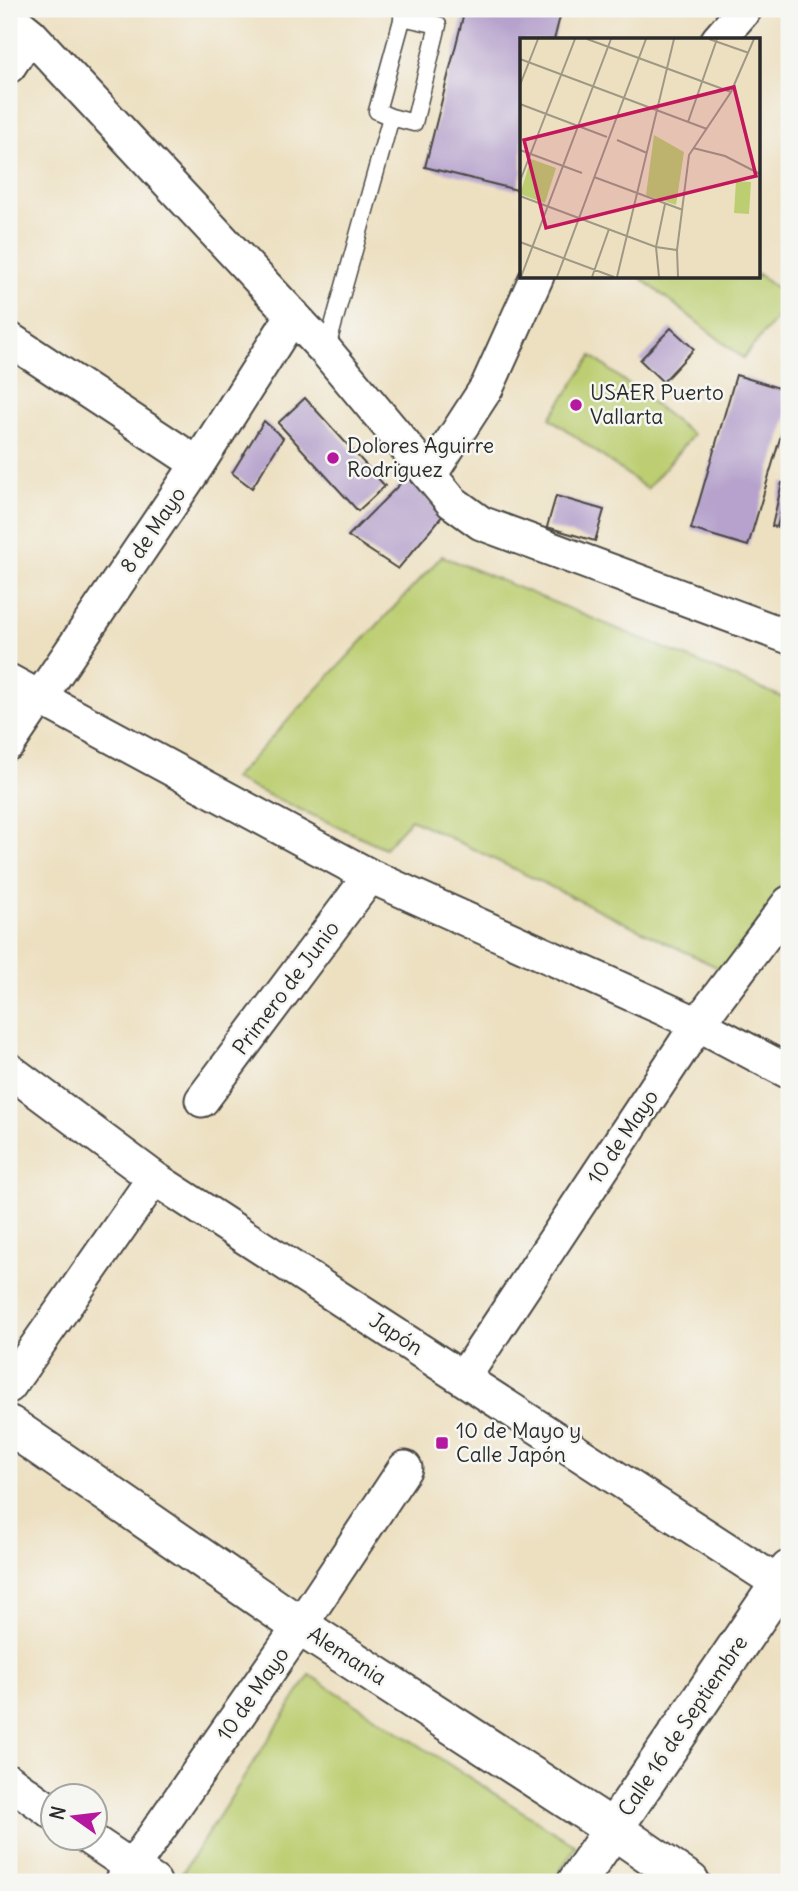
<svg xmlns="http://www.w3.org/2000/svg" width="798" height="1891" font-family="Delius,sans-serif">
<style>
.green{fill:#bcce71;stroke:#747c4e;stroke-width:2}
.building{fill:#b6a2cc}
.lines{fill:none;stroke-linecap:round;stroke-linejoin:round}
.lane-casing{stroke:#484642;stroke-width:19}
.street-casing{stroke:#484642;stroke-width:37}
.secondary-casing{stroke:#484642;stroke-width:42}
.lane{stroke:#fff;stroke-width:16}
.street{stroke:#fff;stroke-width:33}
.secondary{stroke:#fff;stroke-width:38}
.poi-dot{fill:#b5179e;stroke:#f6f6f2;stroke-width:2.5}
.labels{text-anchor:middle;stroke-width:5;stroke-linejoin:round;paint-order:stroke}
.poi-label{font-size:21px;fill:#2b2b2b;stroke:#f6f6f2;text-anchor:start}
.street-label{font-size:21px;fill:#2b2b2b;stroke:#f6f6f2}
.inset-road{fill:none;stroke:#9f9885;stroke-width:2}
.view{fill:#c2185b;fill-opacity:0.15;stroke:#c2185b;stroke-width:3.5}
.inset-edge{fill:none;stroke:#2b2b2b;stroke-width:3.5}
</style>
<rect width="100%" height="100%" fill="#f6f6f2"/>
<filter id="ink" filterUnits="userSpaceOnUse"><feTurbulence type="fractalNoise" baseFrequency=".0143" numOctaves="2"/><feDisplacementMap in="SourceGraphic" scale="14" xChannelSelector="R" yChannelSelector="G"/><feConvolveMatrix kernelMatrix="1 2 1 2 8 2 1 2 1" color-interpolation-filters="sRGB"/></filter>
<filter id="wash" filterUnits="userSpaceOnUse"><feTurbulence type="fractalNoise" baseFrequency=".00686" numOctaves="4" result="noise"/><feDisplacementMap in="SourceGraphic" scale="28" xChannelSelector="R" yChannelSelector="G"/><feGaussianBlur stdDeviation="1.57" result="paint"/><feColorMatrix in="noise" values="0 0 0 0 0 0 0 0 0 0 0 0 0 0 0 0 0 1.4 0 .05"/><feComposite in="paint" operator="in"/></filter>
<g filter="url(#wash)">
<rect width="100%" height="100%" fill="#ede0c1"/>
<path class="green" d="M758,274L789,298V303L743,358L642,279L645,276H758Z
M592,356L693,435L647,489L550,418Z
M442,556L789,700V871L729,973L411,819L385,848L233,779Z
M310,1675L576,1846L553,1882H192L181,1875Z"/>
<g id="blocks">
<path class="building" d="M465,9H562L554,40H522V172L517,190L425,167Z
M671,328L694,349L663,382L640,360Z
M736,375L789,391V408L748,546L691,529Z
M305,398L385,486L358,511L278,423Z
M264,421L283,438L252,488L232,473Z
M407,477L444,514L398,569L348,536Z
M782,483L788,484L777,527L772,526Z
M556,496L604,510L595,541L547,527Z"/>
</g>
</g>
<g filter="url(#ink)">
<use href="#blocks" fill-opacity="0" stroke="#484642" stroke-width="2"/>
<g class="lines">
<defs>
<path id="lane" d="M391,117L414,123L438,25L402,17
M326,351L391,117L377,111L405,9"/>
<path id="street" d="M9,17L30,34L326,351L452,502L481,523L789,637
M718,40L745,9
M9,66L30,34
M9,339L198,464
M430,475L487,387L537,276
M9,681L370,876L698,1024L789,1072
M9,743L198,464L293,315
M9,1070L154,1178L789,1590
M202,1100L370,876
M464,1377L698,1024L789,903
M9,1386L154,1178
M9,1781L52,1812
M90,1839L154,1882
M122,1882L300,1626L405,1468"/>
<path id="secondary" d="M9,1425L300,1626L613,1829L690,1882
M577,1882L789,1570"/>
</defs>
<use href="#lane" class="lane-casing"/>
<use href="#street" class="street-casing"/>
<use href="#secondary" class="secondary-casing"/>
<use href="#lane" class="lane"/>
<use href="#street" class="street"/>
<use href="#secondary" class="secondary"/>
</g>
</g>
<g class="poi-dot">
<circle cx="576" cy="405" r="7"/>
<circle cx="333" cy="458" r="7"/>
<rect x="435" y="1436" width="14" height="14" rx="3.5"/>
</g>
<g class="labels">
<g class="poi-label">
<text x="590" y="400">USAER Puerto<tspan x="590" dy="24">Vallarta</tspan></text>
<text x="347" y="453">Dolores Aguirre<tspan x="347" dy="24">Rodriguez</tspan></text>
<text x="456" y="1438">10 de Mayo y<tspan x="456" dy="24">Calle Japón</tspan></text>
</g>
<g class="street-label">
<text transform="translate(153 530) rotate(-56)" y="7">8 de Mayo</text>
<text transform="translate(286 988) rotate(-53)" y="7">Primero de Junio</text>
<text transform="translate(623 1137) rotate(-56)" y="7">10 de Mayo</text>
<text transform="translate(396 1334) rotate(33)" y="7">Japón</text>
<text transform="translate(347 1656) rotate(33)" y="7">Alemania</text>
<text transform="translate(253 1694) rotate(-55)" y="7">10 de Mayo</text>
<text transform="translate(683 1726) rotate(-56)" y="7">Calle 16 de Septiembre</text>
</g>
</g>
<g transform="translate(520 38)">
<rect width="240" height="240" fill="#ede0c1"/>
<path d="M134,97L164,114L156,167L126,157ZM11,121L36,130L25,165L0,156ZM216,143L231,144L229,176L214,175Z" fill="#bcce71"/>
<path class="inset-road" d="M67,1L211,54M189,1L229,15M0,21L187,91M0,47L18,1M0,66L87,99M168,84L197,1M97,102L127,115M173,110L205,118L240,136M0,112L62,135M74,139L163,172M0,143L55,1M0,158L136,209L157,212L169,117L211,54L234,1M0,204L94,239M157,212L158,239M1,239L91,1M37,239L126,1M72,239L89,191M97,239L154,1M139,239L136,209L145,166"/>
<path class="view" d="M214,49L236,138L26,190L4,102Z"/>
<rect width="240" height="240" class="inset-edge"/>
</g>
<rect width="798" height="1891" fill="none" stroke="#f6f6f2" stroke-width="35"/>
<g transform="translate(74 1817) rotate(284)"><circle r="33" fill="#f6f6f2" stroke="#a5a5a2" stroke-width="2"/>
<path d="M0-5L12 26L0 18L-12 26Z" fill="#b5179e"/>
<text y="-10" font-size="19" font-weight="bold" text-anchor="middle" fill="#2b2b2b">N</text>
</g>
</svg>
